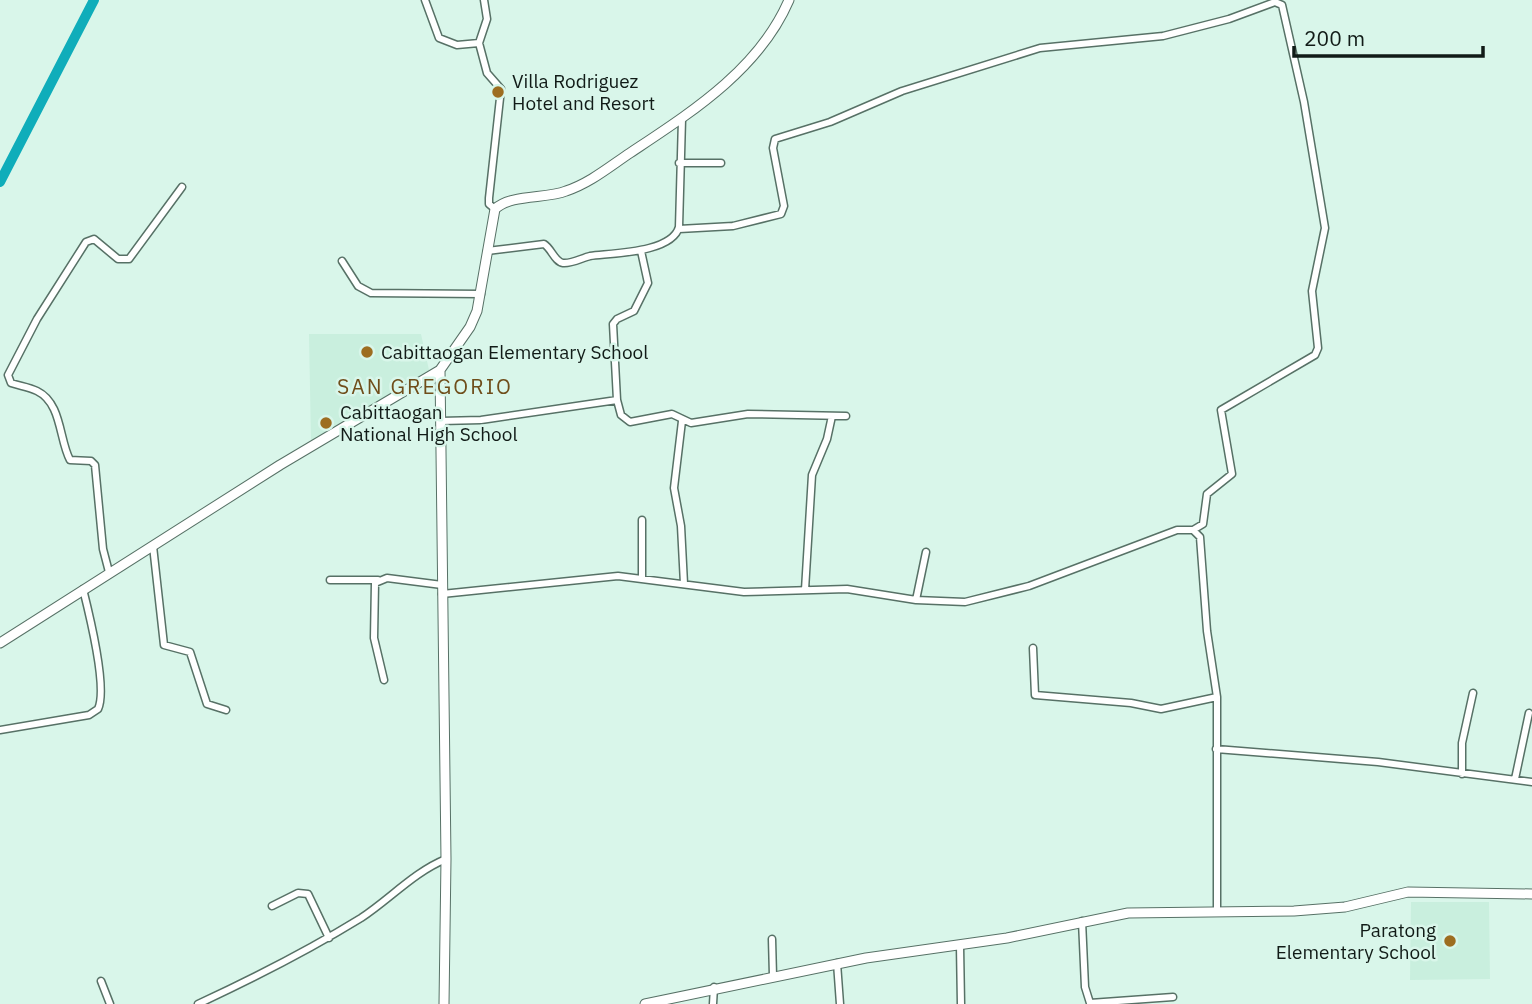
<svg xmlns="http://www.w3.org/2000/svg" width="1532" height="1004" font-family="'IBM Plex Sans',sans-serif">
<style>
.built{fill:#c9efde}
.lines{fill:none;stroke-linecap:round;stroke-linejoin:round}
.river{stroke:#0fadba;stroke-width:10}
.street-casing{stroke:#577166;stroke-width:9}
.secondary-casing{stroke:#577166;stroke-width:11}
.street{stroke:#fff;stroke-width:6}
.secondary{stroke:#fff;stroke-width:9}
.poi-dot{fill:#9d6d20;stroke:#d9f6ea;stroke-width:2.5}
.labels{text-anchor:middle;stroke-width:5;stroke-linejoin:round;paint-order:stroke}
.poi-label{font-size:19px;fill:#111b17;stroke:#d9f6ea;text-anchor:start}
.neighbourhood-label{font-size:21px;letter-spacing:2px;fill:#6f4d1a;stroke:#d9f6ea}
</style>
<rect width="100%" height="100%" fill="#d9f6ea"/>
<path class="built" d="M309,334H421L429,370L311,442Z
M1411,902H1489L1490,979L1410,980Z"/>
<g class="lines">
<path class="river" d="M0,182L94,0"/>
<defs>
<path id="street" d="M425,0L439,38L457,45L479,43L487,73L501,89L489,198V204L495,209
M479,43L487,19L484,0
M679,163H721
M679,229L733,226L781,214L784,206L773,148L775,139L830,122L902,91L1040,48L1163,36L1229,19L1275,2L1282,5L1304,102L1325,228L1312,291L1318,348L1315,355L1221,410L1232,474L1207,494L1203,524L1193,530L1200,537L1207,631L1217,697V910
M487,251L544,244C551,248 555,262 563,263C571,264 582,258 590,256C612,253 672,253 679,227L682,119
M342,261L358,286L371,293L481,294
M617,400L621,415L630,422L672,414L691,423L748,414L846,416
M441,421L481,420L617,400L613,324L617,319L634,311L648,283L641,251
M682,421L674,488L681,526L684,584
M642,520V578
M153,546L164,645L190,652L207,704L226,710
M109,572L103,549L95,465L91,461L70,460C59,440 62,403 37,391C29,387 20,386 11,383L8,375L37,319L86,242L94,239L118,259H129L182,187
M330,580H378
M805,590L812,475L827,439L832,416
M442,594L618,576L744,592L847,589L916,600L965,602L1029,586L1177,530H1193
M916,600L926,552
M1033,648L1035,695L1131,703L1161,709L1217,697
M384,680L374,638L375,583L387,578L442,585
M0,730L89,715L98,709C108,688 89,613 83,589
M1216,749L1378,762L1532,782
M1462,774V743L1473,693
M1515,779L1529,713
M272,906L298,893L308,894L329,938
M1082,921L1085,987L1090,1003L1173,997
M772,939L773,976
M960,946L961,1004
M837,963L840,1004
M101,981L110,1004
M198,1004C254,978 309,950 361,918C390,899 414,872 446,859
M713,1004L714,987"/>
<path id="secondary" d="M440,370L446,859L444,1004
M0,643L280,465L440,370L470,327L477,311L495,209C511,194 546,199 566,191C590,183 609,167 630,153C690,113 759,70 789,0
M645,1004L866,958L1007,938L1128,913L1294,911L1345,907L1408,892L1532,894"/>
</defs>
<use href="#street" class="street-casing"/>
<use href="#secondary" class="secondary-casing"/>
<use href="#street" class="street"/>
<use href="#secondary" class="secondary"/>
</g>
<g class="poi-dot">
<circle cx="498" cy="92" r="7"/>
<circle cx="367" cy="352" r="7"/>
<circle cx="326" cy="423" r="7"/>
<circle cx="1450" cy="941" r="7"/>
</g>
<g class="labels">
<g class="poi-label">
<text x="512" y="88">Villa Rodriguez<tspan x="512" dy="22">Hotel and Resort</tspan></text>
<text x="381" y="359">Cabittaogan Elementary School</text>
<text x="340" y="419">Cabittaogan<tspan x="340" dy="22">National High School</tspan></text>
<text x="1436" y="937" text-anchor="end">Paratong<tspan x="1436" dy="22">Elementary School</tspan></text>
</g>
<g class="neighbourhood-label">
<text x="425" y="394">SAN GREGORIO</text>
</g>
</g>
<path d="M1294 46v10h189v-10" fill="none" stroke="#111b17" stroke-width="3.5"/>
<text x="1304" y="46" font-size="21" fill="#111b17" stroke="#d9f6ea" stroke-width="5" paint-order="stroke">200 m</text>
</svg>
